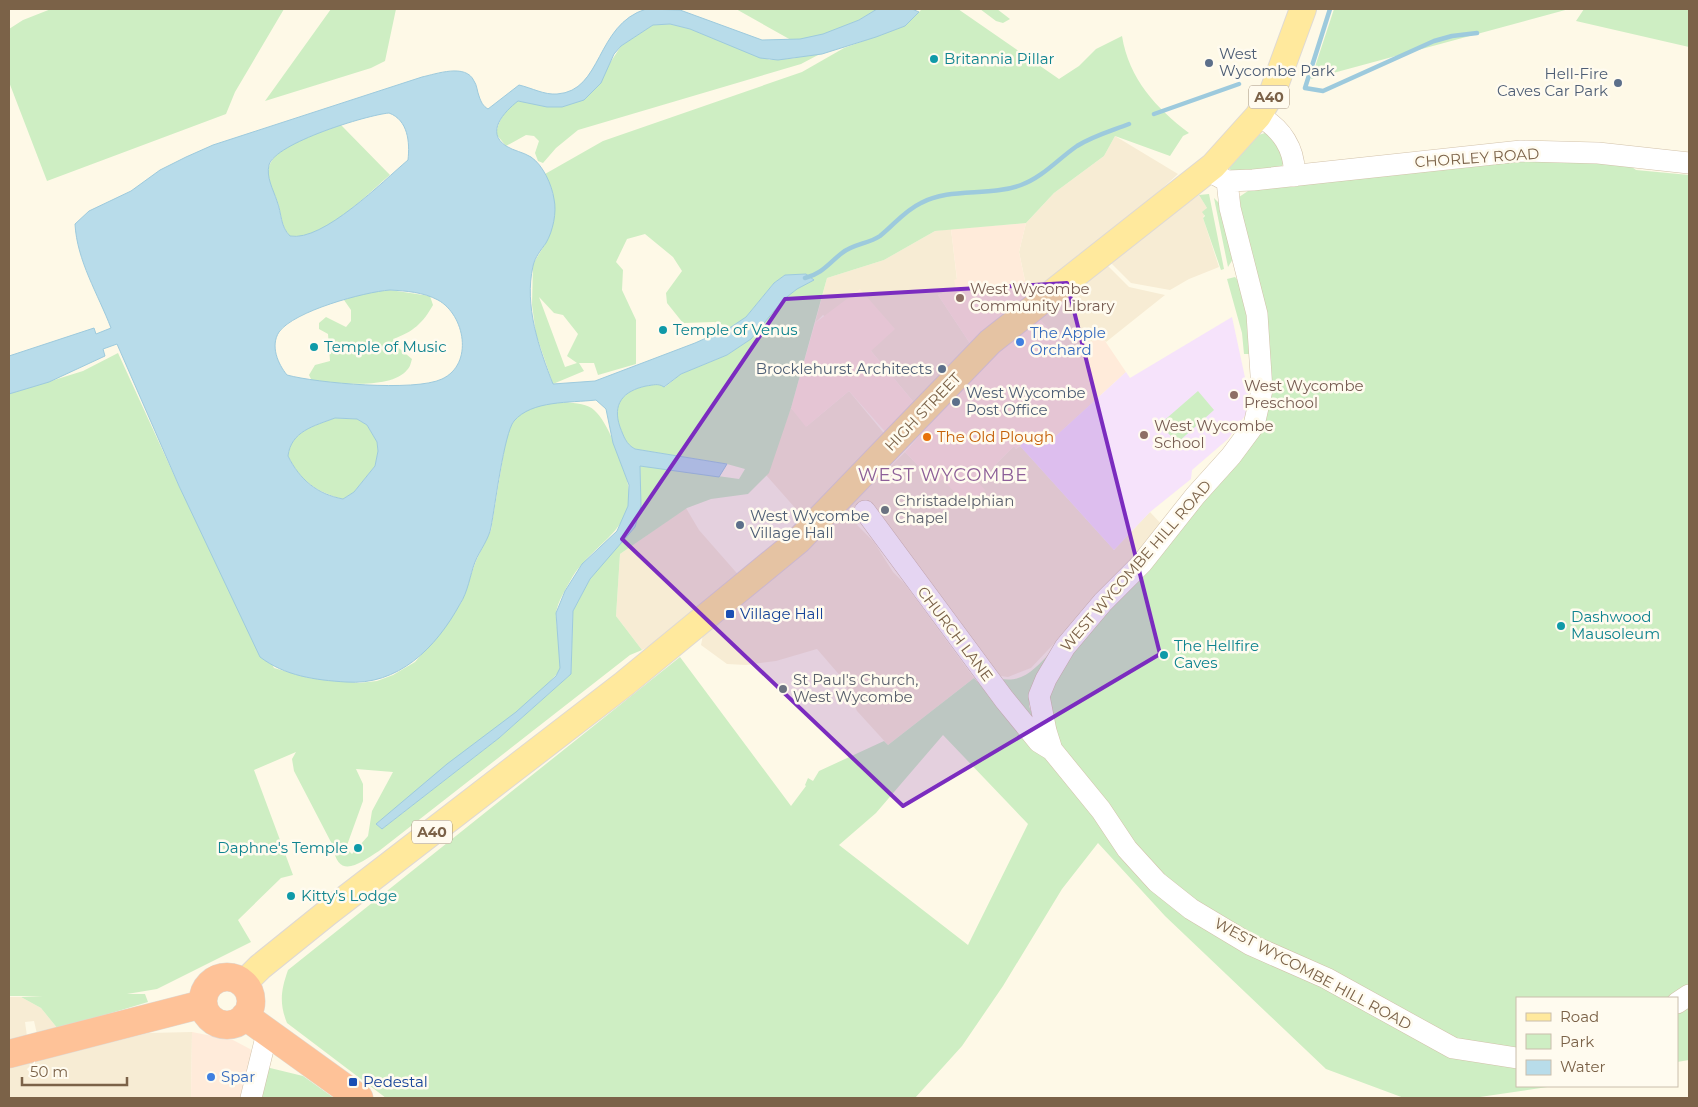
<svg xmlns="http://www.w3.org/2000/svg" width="1698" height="1107" font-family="Montserrat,sans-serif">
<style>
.residential{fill:#f7ecd4}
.commercial{fill:#ffebda}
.education{fill:#f6e3fb}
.green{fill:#ceeec3;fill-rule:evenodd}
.water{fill:#b8dcea;stroke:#9dcadd;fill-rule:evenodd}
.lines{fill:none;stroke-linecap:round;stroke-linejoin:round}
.stream{stroke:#9dcadd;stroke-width:4.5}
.minor-casing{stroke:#d2c2aa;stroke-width:22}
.major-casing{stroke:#dfd9d3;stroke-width:28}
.highway-casing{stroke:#dfd9d3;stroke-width:29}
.minor{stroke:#fff;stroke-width:21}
.major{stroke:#ffe99d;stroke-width:26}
.highway{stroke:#fec298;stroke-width:28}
.marked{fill:#7b2cbf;fill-opacity:0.2;stroke:#7b2cbf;stroke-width:4;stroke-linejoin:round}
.culture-dot{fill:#0f9aa8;stroke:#fffbef;stroke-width:2}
.service-dot{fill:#5c6f8a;stroke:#fffbef;stroke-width:2}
.education-dot{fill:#8d6e63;stroke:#fffbef;stroke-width:2}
.shop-dot{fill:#3f7fe0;stroke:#fffbef;stroke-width:2}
.food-dot{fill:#e8710a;stroke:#fffbef;stroke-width:2}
.worship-dot{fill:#6b7280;stroke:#fffbef;stroke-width:2}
.transit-dot{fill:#1a4fb4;stroke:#fffbef;stroke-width:2}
.labels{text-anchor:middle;stroke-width:5;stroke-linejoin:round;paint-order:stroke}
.shield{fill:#fffbef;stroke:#a3907a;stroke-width:1}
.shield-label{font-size:14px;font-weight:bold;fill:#7b6248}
.service-label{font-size:15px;fill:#4e5e75;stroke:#fffbef;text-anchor:start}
.culture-label{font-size:15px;fill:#0d838f;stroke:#fffbef;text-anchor:start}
.street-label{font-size:15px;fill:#7b6248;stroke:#fffbef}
.education-label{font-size:15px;fill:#785e54;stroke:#fffbef;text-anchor:start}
.shop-label{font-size:15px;fill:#366cbe;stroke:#fffbef;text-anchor:start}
.food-label{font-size:15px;fill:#c56008;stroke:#fffbef;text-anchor:start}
.worship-label{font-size:15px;fill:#5b616d;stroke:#fffbef;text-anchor:start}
.transit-label{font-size:15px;fill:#164399;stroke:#fffbef;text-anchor:start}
.quarter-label{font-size:18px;letter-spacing:1px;fill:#8d5f98;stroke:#fffbef}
</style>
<rect width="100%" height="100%" fill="#fef9e7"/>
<path class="residential" d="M1115,136L1178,174L1088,256L1082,257L1079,254L1063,269L1064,272L1027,290L1019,252L1026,223L1054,193L1104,156Z
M1199,195L1207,208L1203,218L1219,267L1189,279L1170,290L1131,283L1109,261Z
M951,229L957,280L956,289L938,295L973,348L916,405L871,351L823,315L815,323L827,278L884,260L935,231Z
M1105,263L1129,287L1165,295L1106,342L1100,335L1073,354L1040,320L1072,295Z
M849,391L887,437L804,518L766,475L791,408L807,426Z
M1014,446L1016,449L1020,446L1114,550L1150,512L1164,527L1031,668L1008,677L1000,676L871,511L857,525L874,542L893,572L905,584L974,678L888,745L857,711L842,678L817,649L776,661L746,665L727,664L701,645L703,635L804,551L905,452L936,484L942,479L977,483Z
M686,508L699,530L742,579L673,633L642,650L616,616L620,554Z
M9,997H21L41,1008L58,1029L37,1034L34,1021L25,1022L27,1036L9,1041Z
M192,1032L191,1098H9V1068L148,1033Z"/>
<path class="commercial" d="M1026,223L1019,252L1029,300L973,348L938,295L956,289L954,280L957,279L951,229Z
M860,289L895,329L871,351L916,405L889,436L849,391L806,427L791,408L815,323Z
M1040,320L1073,354L1101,335L1126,372L1046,445L1035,432L1016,449L1014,446L978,482L985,490L968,506L942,479L937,485L905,452L983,364Z
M192,1032L233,1040L250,1049L252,1053L245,1098H191Z"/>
<path class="education" d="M1232,317L1249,396L1247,413L1228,439L1192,470L1191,479L1150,512L1114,550L1020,446L1036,431L1046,445L1126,372L1130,378Z"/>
<path class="green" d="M51,9H284L235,92L226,114L47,181L9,82V29L23,20Z
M331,9H396L385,61L371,68L265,101Z
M736,9H877L859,20L824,34L826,39L818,55L801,64L578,130L556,148L543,163L538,161L535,153L539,141L534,136L526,135L506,146L496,134C499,118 506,110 517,101L562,107L608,66L621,46L653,25L670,24L690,29L770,60L796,58L791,40Z
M922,9H958L1059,79L1079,66L1096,49L1122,36C1129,79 1156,108 1189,133L1183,136L1170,156L1115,136L1104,156L1054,193L1026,223L935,231L884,260L827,278L791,408L769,473L748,494L711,499L687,508L620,554L616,616L642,650L630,655L379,851C360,863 338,881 333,846L294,771L292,759L296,752L254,770L293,875L281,878L238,920L251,942L157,989L127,994H145L148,1002L58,1029L41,1008L21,997L43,996H9V394L83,371L118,353L179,486L274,668L309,678L359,683L377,681L393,675L415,662L443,629L461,603L476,561L491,530L507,433C512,422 519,413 531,408C545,402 582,399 594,410C609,423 619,457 626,476C641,528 596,540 573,576C567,587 557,602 556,614C555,631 565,650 561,667C556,687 402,803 376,824L382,829L499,738L571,674L573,611L590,579L641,506L640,465L739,479L745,469L727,464L635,449C626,444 624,437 620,427C612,404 623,391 646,386C654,385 658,383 665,387L681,374L727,355L751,339L783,300L797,289L813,280L806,274L785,275L774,283L746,317L731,327L714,322L683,323L667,303L666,293L682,271L673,257L645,234L627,239L616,262L623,270L622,290L636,320V364L598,375L594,363H579L584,371L553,384L536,334L532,305L533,264L547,241L553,193L545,174L603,141L802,72L844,48L905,26ZM539,297L554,313L563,315L578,334L567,356L577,363L565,367ZM356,769L393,772L372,811L368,836L352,854L346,848L363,801V784Z
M980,9H997L1010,19L1003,23L996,21Z
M1334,9H1569L1311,79Z
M1584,9H1689V47L1576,21Z
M341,125L390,175C366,195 323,241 290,236C280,225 282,213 277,200C274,193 269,183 268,175C268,144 317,135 341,125Z
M1265,133L1274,137L1284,162L1282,166L1236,176L1228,167L1255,136Z
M1514,160L1625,162L1636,170L1689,175V1060L1677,1062V998H1517V1086H1554L1473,1098H1404L1326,1069L1165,916L1098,843L1062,889L1003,986L962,1046L915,1098H386L287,1023C279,1003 281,990 288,970L680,657L791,806L806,786L805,785L808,778L813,781L819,771L884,741L888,745L974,678L1076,792L1132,862L1274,950L1161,878L1060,748L1046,700L1059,667L1255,433L1247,265L1239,197L1248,191ZM943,735L1028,824L968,945L839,845L876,813Z
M1209,194L1224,269L1221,270L1203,218L1205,216L1202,212L1207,208L1199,195Z
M1214,198L1219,203L1233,259L1228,267Z
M1235,277L1241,284L1252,344L1251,354H1244L1242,333L1227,279Z
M390,290L430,296L433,305C423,323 413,332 393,339L395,345L412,359C411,362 410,368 407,370C391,390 335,383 312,381L309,375L315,365L330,361L328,334L319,329V323L326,317L346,327L351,321V310L344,300L365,292Z
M1198,391L1214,410L1177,443L1160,424Z
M335,418L357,419L367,425L377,442L378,451L375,466L354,492L343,499C316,492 301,481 288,456C291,431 314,426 335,418Z
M1054,649L1031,690L1029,706L1039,733L989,676C1022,687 1032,671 1054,649Z
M266,1067L303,1076L334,1098H258Z"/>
<path class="water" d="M646,9L680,10L762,40L800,39L823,34L859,20L877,9H912L919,12L905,26L876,37L822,54L778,60L760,58L690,29L670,24L653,25L621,46L614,54L601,83L584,100L562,107H547L518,101C504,112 485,132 506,146C514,151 523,152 531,157C543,165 552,185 554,199C557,212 553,231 546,243C541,250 535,257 533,266C524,306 539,348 553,384L595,381L695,343L731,327L746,317L774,283L785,275L806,274L814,280L797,289L783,300L751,339L727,355L681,374L664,387C658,383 654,385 646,386C623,391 612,404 620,427C624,437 626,444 635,449L727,464L719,477L640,466L641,506L635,527L590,579L573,611L571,674L499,738L382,829L376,824L447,764L516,712L556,676L560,668L556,613L565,591L582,564L617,531L628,506L629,485L613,443L606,409L596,400C570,403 532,400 514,421C504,433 495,507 491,527C489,539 480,550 475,562C470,575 468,592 460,604C436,648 398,686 346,682C315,680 285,676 260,657L179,486L117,344L103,349L105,356L49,382L9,394V356L94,328L96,334L111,328C98,294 77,261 75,224L89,211L131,191L160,170L186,157L213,145L422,77C436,74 466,63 474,81C477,85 477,91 479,96C481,102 483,106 488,109L519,85C532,88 544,95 557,94C603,91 595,25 646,9ZM389,113C408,120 410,142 408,160C383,181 323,242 290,236C280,226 282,214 277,201C273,189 266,177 269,165C275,143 367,115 389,113ZM390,290C406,291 423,292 438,300C465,315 474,364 442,379C415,392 316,383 287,375C278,364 270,346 279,332C294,311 364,292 390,290ZM335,418L357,419L367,425L377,442L378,451L375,466L354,492L343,499C317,494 300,480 288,456C291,431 314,426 335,418Z"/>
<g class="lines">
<path class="stream" d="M1330,9L1305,88L1323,91L1434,41L1452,36L1477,33
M1154,114L1239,84
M805,278C822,274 829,263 842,253C853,244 868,244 880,236C894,225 904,211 921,203C950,187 989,197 1021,185C1043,177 1058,159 1077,146C1093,136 1111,131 1129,124"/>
<defs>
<path id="minor" d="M1258,116C1281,127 1296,150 1294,176
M1216,175L1227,181L1253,180L1521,151L1598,153L1689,163
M1227,181L1230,208L1257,314L1262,390L1254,425L1231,456L1195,496L1142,563L1103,602L1065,647L1046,679L1039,696L1046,731L1052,750L1101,810L1127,849L1157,882L1191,909L1251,945L1326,978L1453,1048L1517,1058
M865,511L1004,699L1039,742L1052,750
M1677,1003L1689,995
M251,1098L267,1033"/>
<path id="major" d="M243,984L260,967L327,913L624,684L798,541L990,342L1213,166L1258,116L1273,91L1303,9"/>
<path id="highway" d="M203 1001a24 24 0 1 1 48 0a24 24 0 1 1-48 0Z
M245,1016L359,1098
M9,1054L203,1004"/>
</defs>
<use href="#minor" class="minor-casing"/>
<use href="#major" class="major-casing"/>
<use href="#highway" class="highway-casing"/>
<use href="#minor" class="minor"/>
<use href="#major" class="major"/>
<use href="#highway" class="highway"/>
</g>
<path class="marked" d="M1067,283L1160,654L903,806L622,539L785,299Z"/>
<g class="culture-dot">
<circle cx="934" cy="59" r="5"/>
<circle cx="663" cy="330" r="5"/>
<circle cx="314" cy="347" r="5"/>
<circle cx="1561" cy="626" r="5"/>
<circle cx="1164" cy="655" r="5"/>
<circle cx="358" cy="848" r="5"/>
<circle cx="291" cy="896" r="5"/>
</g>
<g class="service-dot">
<circle cx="1209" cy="63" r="5"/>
<circle cx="1618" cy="83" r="5"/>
<circle cx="942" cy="369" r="5"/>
<circle cx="956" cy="402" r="5"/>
<circle cx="740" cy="525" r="5"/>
</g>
<g class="education-dot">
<circle cx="960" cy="298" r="5"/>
<circle cx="1234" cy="395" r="5"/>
<circle cx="1144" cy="435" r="5"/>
</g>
<g class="shop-dot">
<circle cx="1020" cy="342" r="5"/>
<circle cx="211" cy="1077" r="5"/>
</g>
<circle class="food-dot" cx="927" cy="437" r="5"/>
<g class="worship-dot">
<circle cx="885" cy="510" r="5"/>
<circle cx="783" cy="689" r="5"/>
</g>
<g class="transit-dot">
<rect x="725" y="609" width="10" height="10" rx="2.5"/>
<rect x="348" y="1077" width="10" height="10" rx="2.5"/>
</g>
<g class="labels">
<g class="shield">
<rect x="1249" y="85.5" width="40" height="23" rx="4"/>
<rect x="412" y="820.5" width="40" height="23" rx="4"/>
</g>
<g class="shield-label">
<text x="1269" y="102">A40</text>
<text x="432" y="837">A40</text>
</g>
<g class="service-label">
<text x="1219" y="59">West<tspan x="1219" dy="17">Wycombe Park</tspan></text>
<text x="1608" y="79" text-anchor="end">Hell-Fire<tspan x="1608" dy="17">Caves Car Park</tspan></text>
<text x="932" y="374" text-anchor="end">Brocklehurst Architects</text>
<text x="966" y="398">West Wycombe<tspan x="966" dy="17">Post Office</tspan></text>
<text x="750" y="521">West Wycombe<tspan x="750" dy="17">Village Hall</tspan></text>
</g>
<g class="culture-label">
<text x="944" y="64">Britannia Pillar</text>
<text x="673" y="335">Temple of Venus</text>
<text x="324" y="352">Temple of Music</text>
<text x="1571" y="622">Dashwood<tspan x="1571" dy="17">Mausoleum</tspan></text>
<text x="1174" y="651">The Hellfire<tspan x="1174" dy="17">Caves</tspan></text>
<text x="348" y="853" text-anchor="end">Daphne's Temple</text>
<text x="301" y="901">Kitty's Lodge</text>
</g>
<g class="street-label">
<text transform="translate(1477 158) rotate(-4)" y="5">CHORLEY ROAD</text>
<text transform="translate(923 412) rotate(-46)" y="5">HIGH STREET</text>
<text transform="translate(1136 566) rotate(-49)" y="5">WEST WYCOMBE HILL ROAD</text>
<text transform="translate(955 634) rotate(53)" y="5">CHURCH LANE</text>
<text transform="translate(1313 974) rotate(28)" y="5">WEST WYCOMBE HILL ROAD</text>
</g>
<g class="education-label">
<text x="970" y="294">West Wycombe<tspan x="970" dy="17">Community Library</tspan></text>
<text x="1244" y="391">West Wycombe<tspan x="1244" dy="17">Preschool</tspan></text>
<text x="1154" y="431">West Wycombe<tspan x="1154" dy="17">School</tspan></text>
</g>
<g class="shop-label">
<text x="1030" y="338">The Apple<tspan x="1030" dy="17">Orchard</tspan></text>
<text x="221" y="1082">Spar</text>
</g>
<g class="food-label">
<text x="937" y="442">The Old Plough</text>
</g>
<g class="worship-label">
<text x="895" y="506">Christadelphian<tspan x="895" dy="17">Chapel</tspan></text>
<text x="793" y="685">St Paul's Church,<tspan x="793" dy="17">West Wycombe</tspan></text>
</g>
<g class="transit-label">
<text x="740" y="619">Village Hall</text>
<text x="363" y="1087">Pedestal</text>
</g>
<g class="quarter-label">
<text x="943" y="481">WEST WYCOMBE</text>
</g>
</g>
<rect width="1698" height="1107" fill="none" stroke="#7b6248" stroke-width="20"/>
<rect x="1516" y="997" width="162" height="90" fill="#fffbef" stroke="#cabeac"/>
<rect x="1526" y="1013" width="25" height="8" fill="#ffe99d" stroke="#cabeac"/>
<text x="1560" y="1022" font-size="15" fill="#7b6248">Road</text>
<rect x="1526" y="1034" width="25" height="15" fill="#ceeec3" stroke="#cabeac"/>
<text x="1560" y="1047" font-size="15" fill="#7b6248">Park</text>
<rect x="1526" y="1060" width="25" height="15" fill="#b8dcea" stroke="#cabeac"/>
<text x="1560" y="1072" font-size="15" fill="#7b6248">Water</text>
<path d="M22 1077v8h105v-8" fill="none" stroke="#7b6248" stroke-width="2.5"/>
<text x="30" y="1077" font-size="15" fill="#7b6248" stroke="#fffbef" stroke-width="4" paint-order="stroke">50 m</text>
</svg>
